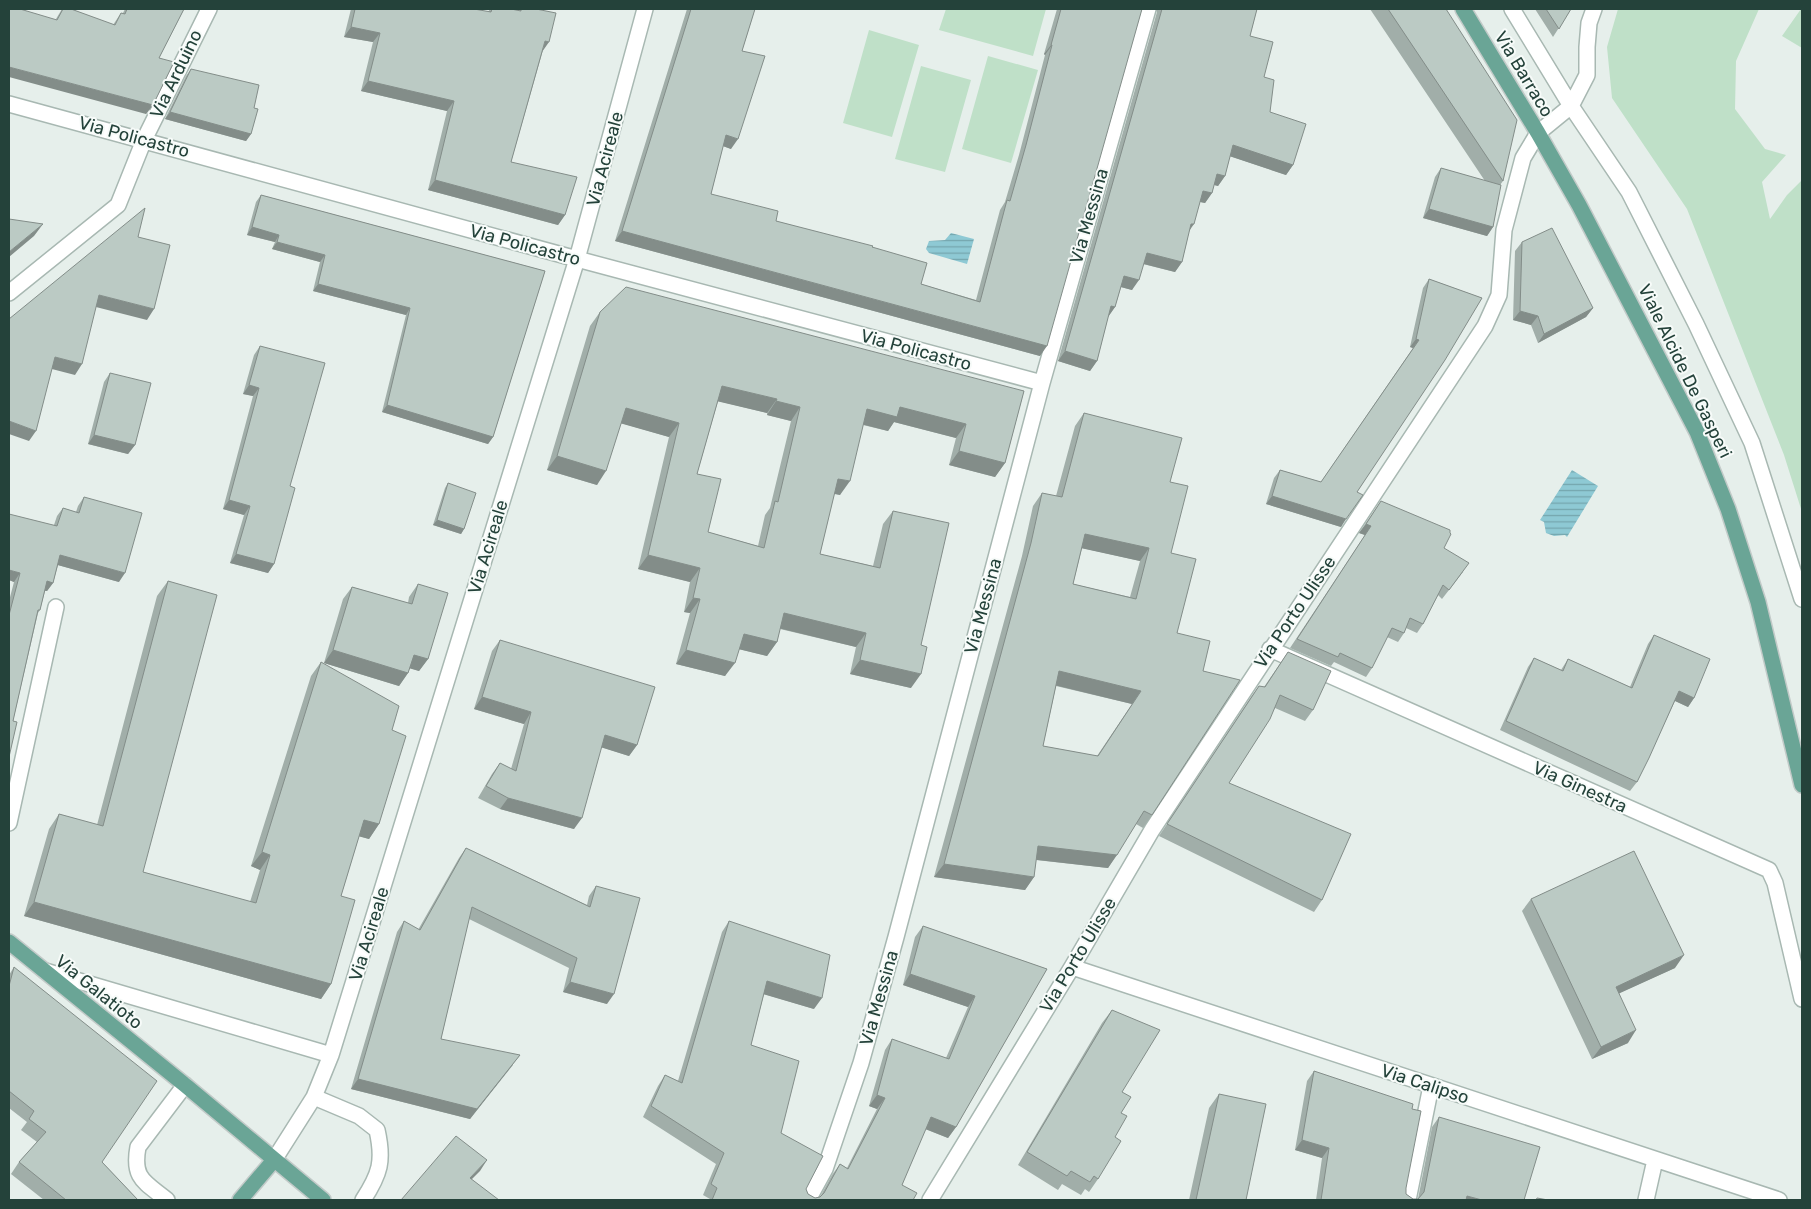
<svg xmlns="http://www.w3.org/2000/svg" width="1811" height="1209" font-family="Rubik,sans-serif">
<style>
.grass{fill:#bfe0c8}
.water{fill:url(#water-rules)}
.lines{fill:none;stroke-linecap:round;stroke-linejoin:round}
.minor-casing{stroke:#a8b8b2;stroke-width:18}
.major-casing{stroke:#c2cac8;stroke-width:18}
.minor{stroke:#fff;stroke-width:15}
.major{stroke:#6aa596;stroke-width:15}
.wall{fill:#a1aea9;fill-rule:evenodd}
.shaded-wall{fill:#838d89}
.building{fill:#bbcac4;stroke:#838d89;fill-rule:evenodd}
.labels{text-anchor:middle;stroke-width:4;stroke-linejoin:round;paint-order:stroke}
.street-label{font-size:18px;fill:#24423a;stroke:#f7fbf9}
</style>
<defs>
<pattern id="water-rules" width="6" height="5" patternUnits="userSpaceOnUse" patternTransform="scale(1.25)"><rect width="6" height="5" fill="#8ec9d4"/><path d="M0 2.5h6" fill="none" stroke="#74a5ad"/></pattern>
</defs>
<rect width="100%" height="100%" fill="#e6efeb"/>
<path class="grass" d="M946,9H1046L1033,56L939,30Z
M1618,9H1759L1736,61L1735,109L1765,149L1786,155L1762,182L1770,219L1787,195L1802,180V512L1784,455L1687,209L1612,98L1607,47Z
M1801,9H1802V48L1782,36Z
M869,30L919,45L892,137L843,123Z
M988,56L1038,70L1011,163L962,149Z
M921,66L971,80L945,172L895,159Z"/>
<path class="water" d="M951,233L974,239L967,264L929,253L926,249L929,241L945,240Z
M1572,470L1598,486L1567,537L1565,535L1554,536L1546,533L1544,522L1540,520Z"/>
<g class="lines">
<defs>
<path id="minor" d="M1512,9L1571,106L1629,192L1696,324L1752,443L1802,599
M9,104L577,259L1042,383
M9,293L118,205L144,140L209,9
M1270,649L1769,870L1775,883L1802,999
M9,823L56,607
M1072,967L1779,1200
M45,971L331,1055
M314,1097L359,1116L377,1130C384,1161 380,1174 363,1200
M274,1160L314,1097L331,1055L577,259L645,9
M167,1200C145,1182 132,1179 138,1147L185,1085
M808,1200L825,1169L861,1063L896,937L1042,383L1148,9
M930,1200L1072,967L1152,830L1485,326L1499,295L1504,230L1523,158L1538,133L1571,106L1587,75V47L1589,23L1594,9
M1408,1200L1431,1086
M1646,1200L1655,1160"/>
<path id="major" d="M1463,9L1538,133L1579,205L1697,432L1728,509L1758,602L1802,785
M9,942L185,1085L323,1200
M240,1200L274,1160"/>
</defs>
<use href="#minor" class="minor-casing"/>
<use href="#major" class="major-casing"/>
<use href="#minor" class="minor"/>
<use href="#major" class="major"/>
</g>
<path class="wall" d="M62,9H71L113,25L121,13H123L125,9H184L159,58L153,105L146,114L56,19Z
M351,9H474L488,12L490,9H511L519,11L520,9H536L543,50L511,162L565,215L558,225L428,190L447,111L361,91L373,42L344,37Z
M687,9H755L742,51L731,149L723,146L711,194L776,221L872,247L921,284L976,300L1000,210L1005,202L1019,155L1045,55L1044,54L1057,9H1142L1040,356L615,241Z
M1156,9H1257L1250,36L1264,77L1270,112L1293,165L1286,175L1230,156L1225,176L1218,186L1214,185L1212,193L1205,203L1200,202L1189,232L1182,262L1175,272L1143,264L1132,290L1121,287L1115,307L1108,317L1097,361L1090,371L1058,361L1157,12Z
M1370,9H1446L1503,181L1500,185L1493,227L1487,236L1423,218L1435,177L1441,168L1485,181Z
M1535,9H1571L1553,37Z
M191,69L254,108L251,134L246,141L165,119L186,76Z
M261,195L545,271L493,437L488,444L382,412L406,315L313,291L320,262L272,249L275,242L247,235L256,202Z
M1522,242L1593,308L1586,317L1538,343L1531,325L1513,320L1515,251Z
M1429,279L1482,298L1357,492L1341,527L1266,504L1274,478L1280,470L1321,482L1413,348L1410,347L1423,288Z
M600,312L1024,391L1005,463L995,477L949,465L956,438L894,422L888,431L863,425L840,495L834,494L820,554L873,566L883,524L893,511L911,688L850,674L856,647L780,629L777,642L767,656L739,649L725,676L676,664L690,613L684,612L690,582L638,569L669,437L621,423L597,485L547,470L590,326ZM718,401L767,413V415L791,421L770,508L765,515L758,546L708,532L697,474Z
M260,346L274,564L268,573L230,563L244,515L223,509L253,396L243,394L254,355Z
M110,373L135,445L128,454L88,444L104,382Z
M1084,413L1170,482L1171,553L1177,633L1152,815L1143,828L1136,824L1108,868L1036,860L1034,877L1025,890L934,877L1022,556L1033,506L1042,493L1056,496L1075,426ZM1082,548L1140,561L1130,597L1073,584ZM1056,686L1132,704L1097,756L1043,746Z
M448,483L464,529L461,534L433,525L445,488Z
M84,497L119,582L58,565L53,583L47,591H45L40,610L38,613L13,721L9,757V601L14,582L9,580L54,525L57,516L63,508L76,512L78,506Z
M1381,501L1444,548L1463,572L1442,599L1438,595L1423,624L1417,633L1406,628L1404,633L1398,642L1387,637L1372,668L1366,677L1334,662L1331,666L1290,648L1365,535L1359,533Z
M168,581L143,872L250,902L260,870L251,866L311,676L321,662L392,730L379,824L369,839L359,836L341,896L331,984L321,999L24,916L49,829L59,814L97,825L157,596Z
M418,584L428,659L419,671L410,668L408,673L399,686L324,663L343,599L352,587L408,603L409,597Z
M1654,635L1694,698L1688,707L1675,701L1637,782L1630,791L1500,730L1528,667L1534,658L1561,670L1568,659L1630,687L1648,644Z
M500,640L637,745L629,756L601,747L574,829L500,809L478,798L492,774L500,763L511,769L524,724L474,709L492,651Z
M1288,652L1313,710L1305,721L1275,708L1229,783L1322,900L1314,912L1159,836L1251,697L1259,686L1264,687Z
M466,848L587,905L589,896L596,886L607,1004L563,992L569,968L469,919L441,1039L513,1065L470,1119L351,1089L397,932L404,921L418,930L459,858Z
M1531,899L1675,968L1619,993L1628,1043L1592,1059L1522,911Z
M729,921L814,1009L764,994L751,1045L781,1133L806,1189L808,1194L815,1198L820,1197L832,1175L840,1164L847,1168L877,1109L869,1106L885,1050L892,1039L946,1058L968,1007L903,985L915,937L923,926L1047,969L956,1127L948,1138L925,1129L902,1185L913,1200H709L710,1199L703,1195L716,1164L643,1117L658,1086L665,1075L678,1081L722,932Z
M14,967L102,1162L138,1200H44L11,1174L19,1162L37,1142L21,1130L27,1122L9,1108V975Z
M1112,1010L1122,1092L1121,1113L1115,1137L1098,1179L1089,1192L1085,1189L1081,1195L1062,1184L1058,1190L1018,1165L1102,1023Z
M1314,1071L1412,1109L1406,1188V1194L1413,1199H1418L1432,1127L1439,1117L1524,1200H1313V1199L1316,1200L1322,1158L1295,1150L1307,1081Z
M1219,1094L1246,1200H1189L1209,1108Z"/>
<path class="shaded-wall" d="M351,27L380,33L373,42L344,37Z
M545,41L549,42L542,52Z
M1051,45H1052L1045,55L1044,54Z
M9,67L153,105L146,114L9,77Z
M368,81L454,101L447,111L361,91Z
M170,112L251,134L246,141L165,119Z
M726,135L738,139L731,149L720,145Z
M1233,145L1293,165L1286,175L1226,155Z
M1217,174L1225,176L1218,186L1211,184Z
M435,180L565,215L558,225L428,190Z
M1203,191L1212,193L1205,203L1196,201Z
M1429,209L1493,227L1487,236L1423,218Z
M43,224L34,236L9,257V252Z
M1191,224H1194L1187,234Z
M252,227L279,235L275,242L247,235Z
M622,231L1047,346L1040,356L615,241Z
M277,242L325,255L320,262L272,249Z
M1147,253L1182,262L1175,272L1140,263Z
M1124,276L1139,280L1132,290L1117,286Z
M318,284L410,308L406,315L313,291Z
M99,295L154,309L147,320L92,306Z
M1111,306L1115,307L1108,317Z
M1593,308L1586,317L1538,343L1544,334Z
M1520,311L1538,316L1531,325L1513,320Z
M1416,339L1419,340L1413,348L1410,347Z
M1065,351L1097,361L1090,371L1058,361Z
M55,357L82,364L75,375L48,368Z
M249,385L259,388L253,396L243,394Z
M722,386L777,399L767,413L712,400Z
M776,401L800,407L791,421L767,415Z
M387,405L493,437L488,444L382,412Z
M900,407L966,424L956,438L894,422L888,431L857,423L867,409Z
M626,408L679,423L669,437L616,422Z
M9,421L36,431L29,441L9,434Z
M94,435L135,445L128,454L88,444Z
M959,451L1005,463L995,477L949,465Z
M557,456L606,471L597,485L547,470Z
M838,479L850,481L840,495L828,492Z
M1272,496L1346,519L1341,527L1266,504Z
M229,500L250,506L244,515L223,509Z
M437,520L464,529L461,534L433,525Z
M1366,524L1371,526L1365,535L1359,533Z
M1085,534L1149,548L1140,561L1076,547Z
M236,554L274,564L268,573L230,563Z
M60,555L125,573L119,582L54,564Z
M648,555L700,568L690,582L638,569Z
M9,570L20,573L14,582L9,580Z
M47,581L53,583L47,591L41,590Z
M693,598L700,599L690,613L684,612Z
M784,613L866,633L856,647L774,627Z
M744,634L777,642L767,656L734,648Z
M333,650L408,673L399,686L324,663Z
M686,650L735,663L725,676L676,664Z
M414,655L428,659L419,671L405,667Z
M860,660L921,674L911,688L850,674Z
M1059,671L1141,691L1132,704L1050,684Z
M1679,691L1694,698L1688,707L1673,700Z
M482,697L531,712L524,724L474,709Z
M605,735L637,745L629,756L597,746Z
M508,798L582,818L574,829L500,809Z
M364,820L379,824L369,839L354,835Z
M1038,846L1117,855L1108,868L1029,859Z
M262,852L270,855L260,870L251,866Z
M944,864L1034,877L1025,890L934,877Z
M34,902L331,984L321,999L24,916Z
M1684,955L1675,968L1607,999L1616,987Z
M910,974L975,996L968,1007L903,985Z
M767,981L822,998L814,1009L759,993Z
M570,982L614,994L607,1004L563,992Z
M1636,1030L1628,1043L1592,1059L1601,1047Z
M520,1055L470,1119L351,1089L358,1079Z
M877,1095L885,1098L877,1109L869,1106Z
M931,1117L956,1127L948,1138L923,1128Z
M1302,1140L1329,1148L1322,1158L1295,1150Z
M487,1160L480,1171L462,1189L470,1178Z
M1467,1196L1482,1200H1464Z"/>
<path class="building" d="M9,9H20L57,20L63,9H71L115,25L121,13L125,14L127,9H184L159,58L174,62L153,105L9,67Z
M355,9H474L491,12L492,9H511L521,11V9H536L556,13L549,42L545,41L511,162L577,177L565,215L435,180L454,101L368,81L380,33L351,27Z
M691,9H755L742,51L765,56L738,139L726,135L711,194L778,211L776,221L873,246L872,247L927,263L921,284L980,302L1007,200L1010,201L1026,145L1052,45H1051L1061,9H1142L1047,346L622,231Z
M1162,9H1257L1250,36L1273,42L1264,77L1274,80L1270,112L1306,124L1293,165L1233,145L1225,176L1217,174L1212,193L1203,191L1194,224H1191L1182,262L1147,253L1139,280L1124,276L1115,307L1111,306L1097,361L1065,351Z
M1388,9H1446L1517,120L1503,181Z
M1546,9H1571L1559,29Z
M191,69L259,85L254,108L258,109L251,134L170,112Z
M1441,168L1501,185L1493,227L1429,209Z
M261,195L545,271L493,437L387,405L410,308L318,284L325,255L277,242L279,235L252,227Z
M145,208L138,237L170,245L154,309L99,295L82,364L55,357L36,431L9,421V319Z
M9,219L43,224L9,252Z
M1552,228L1593,308L1544,334L1538,316L1520,311L1522,242Z
M1429,279L1482,298L1445,360L1357,492L1363,495L1346,519L1272,496L1280,470L1321,482L1419,340L1416,339Z
M626,287L1024,391L1005,463L959,451L966,424L900,407L897,417L867,409L850,481L838,479L820,554L880,568L893,511L949,523L921,645L927,647L921,674L860,660L866,633L784,613L777,642L744,634L735,663L686,650L700,599L693,598L700,568L648,555L679,423L626,408L606,471L557,456L600,312ZM722,386L777,399L776,401L800,407L778,502L775,501L764,548L708,532L721,479L697,474Z
M260,346L325,363L290,486L295,488L274,564L236,554L250,506L229,500L259,388L249,385Z
M110,373L151,383L135,445L94,435Z
M1084,413L1182,438L1170,482L1188,486L1171,553L1196,559L1177,633L1210,641L1203,671L1240,680L1152,815L1144,811L1117,855L1038,846L1034,877L944,864L1031,543L1042,493L1062,497ZM1085,534L1149,548L1136,599L1073,584ZM1059,671L1141,691L1098,756L1043,746Z
M448,483L476,493L464,529L437,520Z
M84,497L142,513L125,573L60,555L53,583L47,581L40,610H38L13,721L17,722L9,757V615L20,573L9,570V514L57,526L63,508L79,513Z
M1381,501L1450,530V533L1451,534L1444,548L1469,563L1449,590L1443,585L1423,624L1410,618L1404,633L1392,628L1372,668L1340,653L1338,657L1297,639L1371,526L1366,524Z
M168,581L217,595L143,872L256,903L270,855L262,852L321,662L399,706L392,730L406,736L379,824L364,820L341,896L355,900L331,984L34,902L59,814L103,826Z
M418,584L448,593L428,659L414,655L408,673L333,650L352,587L412,604Z
M1654,635L1710,659L1694,698L1679,691L1649,758L1637,782L1506,721L1534,658L1563,671L1568,659L1632,688Z
M500,640L655,687L637,745L605,735L582,818L508,798L486,786L500,763L516,771L531,712L482,697Z
M1288,652L1331,671L1313,710L1280,695L1270,719L1229,783L1351,834L1322,900L1167,824L1259,686L1265,687Z
M466,848L590,907L596,886L640,898L614,994L570,982L577,958L472,907L441,1039L520,1055L477,1109L358,1079L404,921L420,930Z
M1634,851L1684,955L1616,987L1636,1030L1601,1047L1531,899Z
M729,921L830,955L822,998L767,981L751,1045L799,1061L781,1133L823,1156L806,1189L808,1194L815,1198L820,1197L824,1193L840,1164L848,1169L885,1098L877,1095L892,1039L949,1059L975,996L910,974L923,926L1047,969L956,1127L931,1117L902,1185L917,1193L913,1200H712L717,1188L711,1184L724,1153L651,1106L665,1075L682,1083Z
M14,967L157,1081L102,1162L138,1200H66L19,1162L46,1132L29,1119L34,1111L9,1091V986Z
M1112,1010L1160,1030L1122,1092L1131,1097L1121,1113L1127,1116L1115,1137L1121,1141L1098,1179L1094,1176L1090,1182L1071,1171L1067,1176L1027,1152Z
M1314,1071L1413,1104L1412,1109L1421,1111L1406,1188V1194L1413,1199H1418L1424,1192L1439,1117L1540,1147L1524,1200H1482L1467,1196L1466,1200H1321L1329,1148L1302,1140Z
M1219,1094L1266,1104L1246,1200H1196Z
M456,1136L487,1160L470,1178L499,1200H401Z
M1537,1198L1548,1200H1536Z"/>
<g class="labels">
<g class="street-label">
<text transform="translate(176 74) rotate(-64)" y="6">Via Arduino</text>
<text transform="translate(1524 74) rotate(59)" y="6">Via Barraco</text>
<text transform="translate(134 137) rotate(15)" y="6">Via Policastro</text>
<text transform="translate(605 159) rotate(-75)" y="6">Via Acireale</text>
<text transform="translate(1089 216) rotate(-74)" y="6">Via Messina</text>
<text transform="translate(525 245) rotate(15)" y="6">Via Policastro</text>
<text transform="translate(916 350) rotate(15)" y="6">Via Policastro</text>
<text transform="translate(1685 371) rotate(64)" y="6">Viale Alcide De Gasperi</text>
<text transform="translate(488 547) rotate(-73)" y="6">Via Acireale</text>
<text transform="translate(983 606) rotate(-75)" y="6">Via Messina</text>
<text transform="translate(1295 612) rotate(-56)" y="6">Via Porto Ulisse</text>
<text transform="translate(1580 787) rotate(24)" y="6">Via Ginestra</text>
<text transform="translate(369 934) rotate(-73)" y="6">Via Acireale</text>
<text transform="translate(1078 955) rotate(-59)" y="6">Via Porto Ulisse</text>
<text transform="translate(99 992) rotate(39)" y="6">Via Galatioto</text>
<text transform="translate(879 998) rotate(-74)" y="6">Via Messina</text>
<text transform="translate(1425 1084) rotate(18)" y="6">Via Calipso</text>
</g>
</g>
<rect width="1811" height="1209" fill="none" stroke="#24423a" stroke-width="20"/>
</svg>
